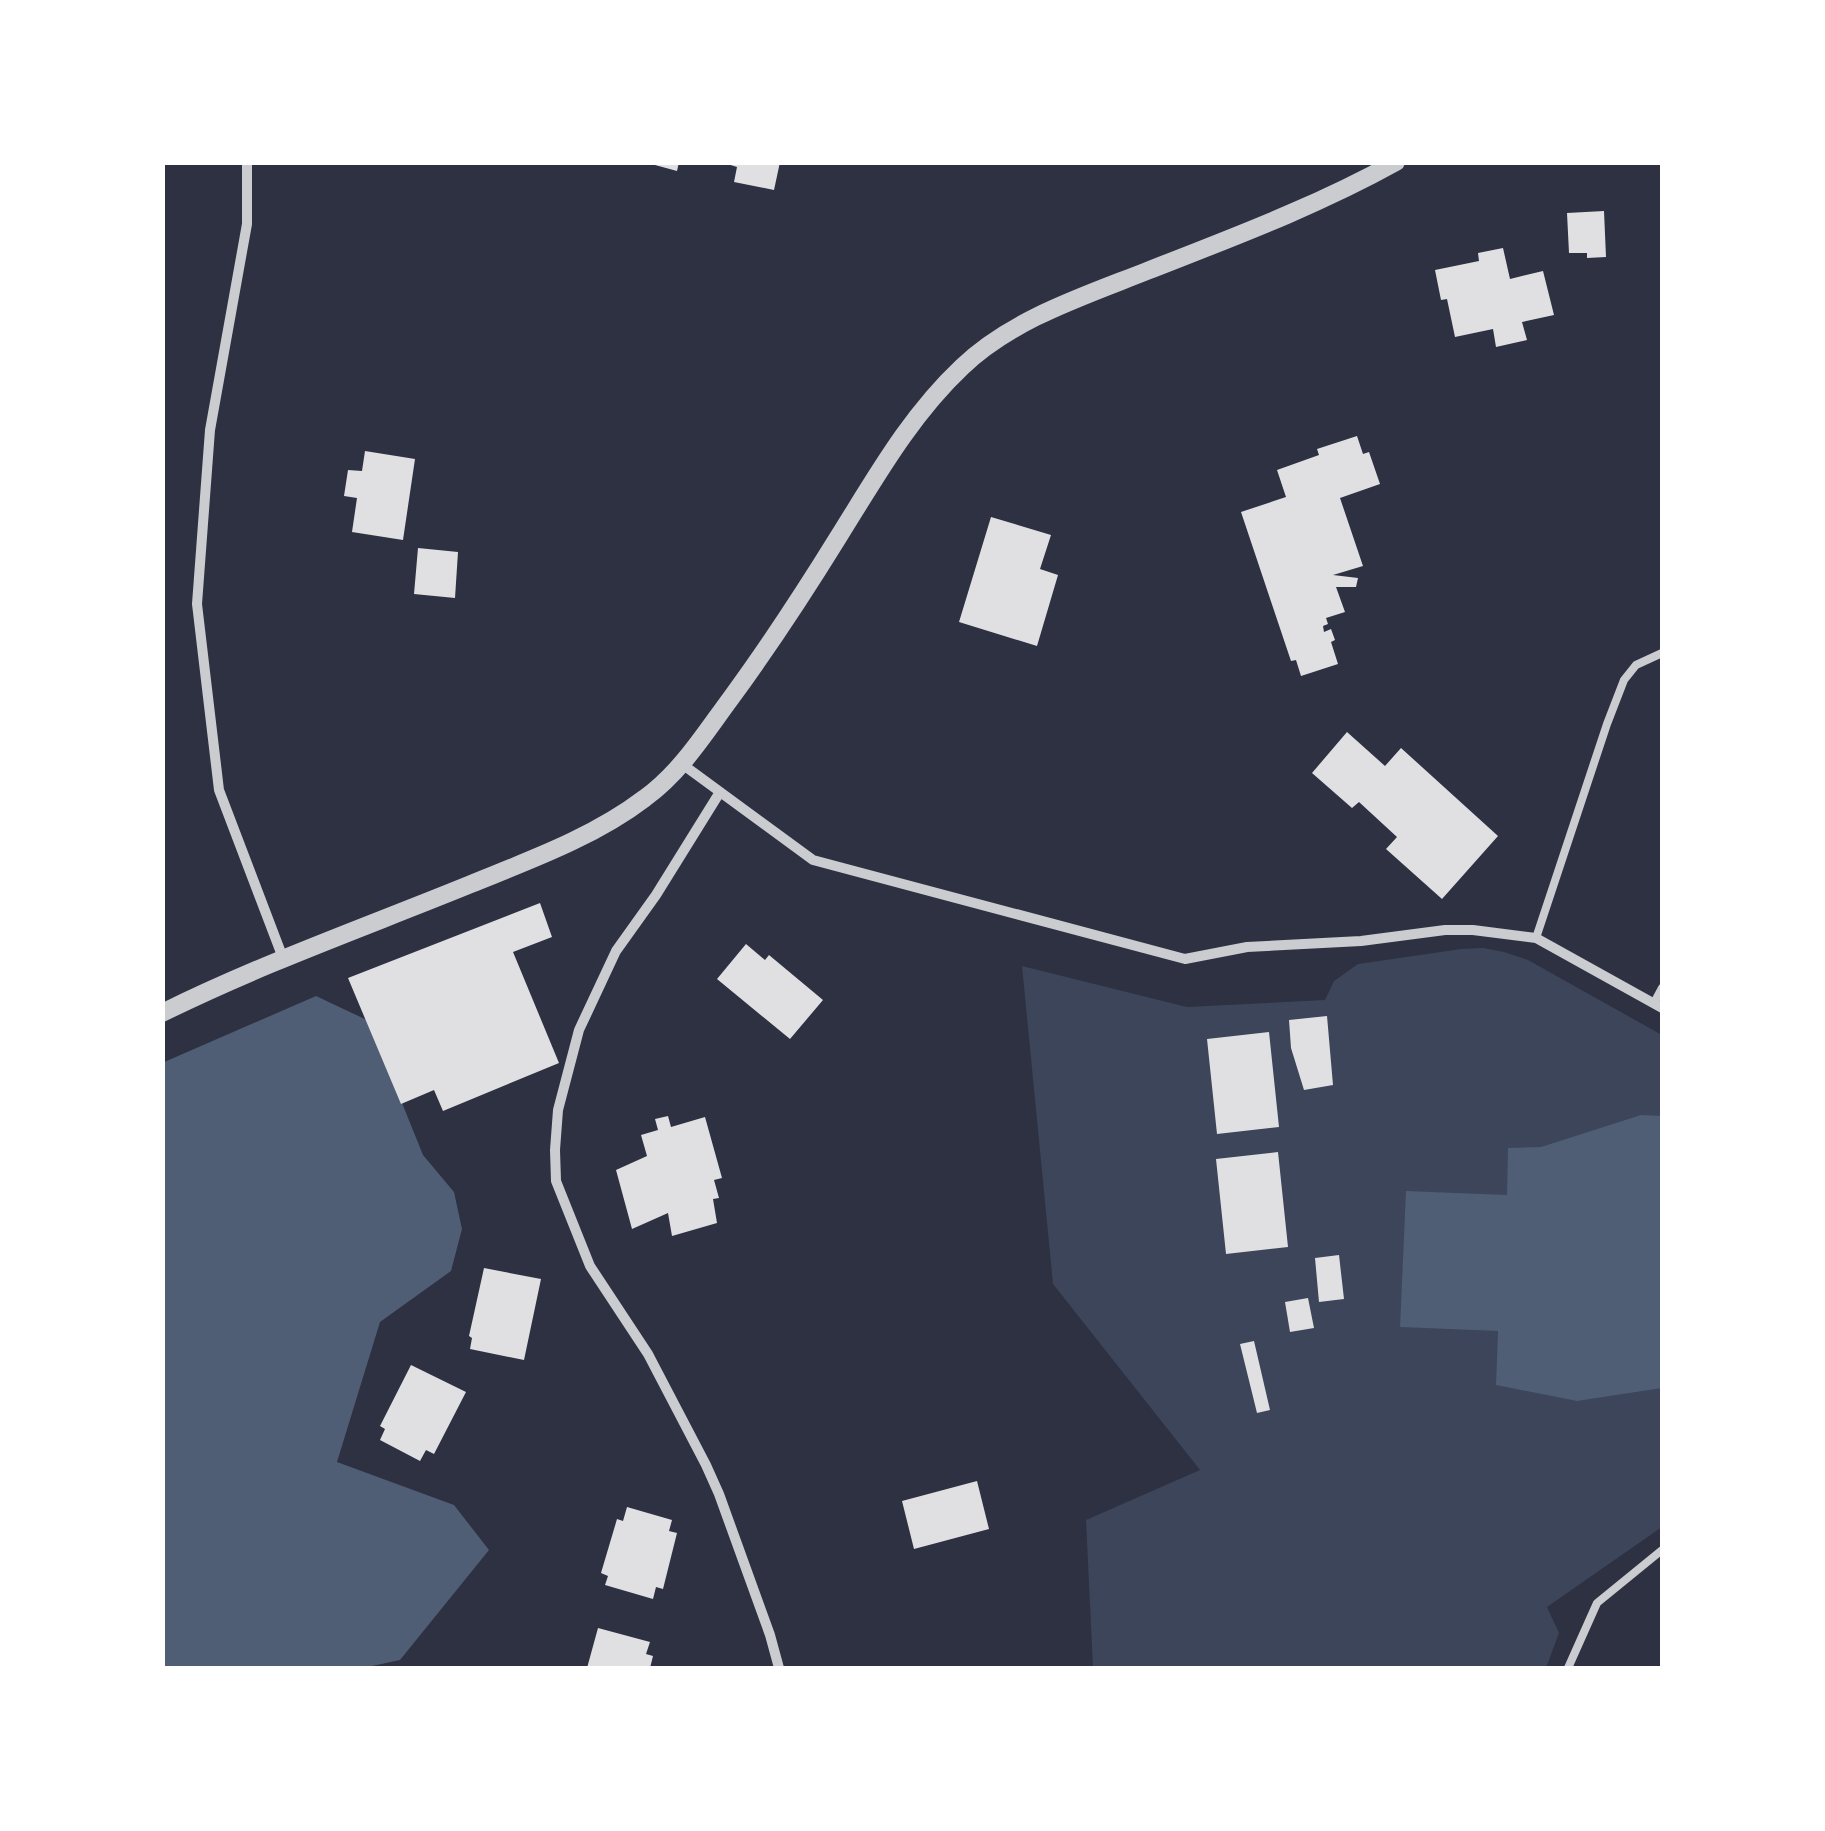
<svg xmlns="http://www.w3.org/2000/svg" width="1825" height="1831" font-family="'Public Sans',sans-serif">
<style>
.green{fill:#3c4559}
.water{fill:#4f5d75}
.building{fill:#e0e0e3}
.lines{fill:none;stroke-linecap:round;stroke-linejoin:round}
.service{stroke:#caccd0;stroke-width:8}
.minor{stroke:#caccd0;stroke-width:10}
.tertiary{stroke:#caccd0;stroke-width:18}
</style>
<rect width="100%" height="100%" fill="#2d3142"/>
<path class="green" d="M1483,948L1504,952L1528,960L1662,1035V1527L1547,1607L1559,1633L1546,1668H1093L1086,1520L1200,1470L1053,1284L1022,966L1187,1007L1325,1000L1334,981L1358,964L1461,949Z"/>
<path class="water" d="M316,996L369,1021L423,1155L454,1192L462,1229L451,1271L380,1322L337,1462L454,1505L489,1550L400,1660L363,1668H163L162,1063Z
M1641,1115L1662,1116V1388L1577,1401L1496,1385L1498,1331L1400,1327L1406,1191L1507,1195L1508,1148L1541,1147Z"/>
<path class="building" d="M644,162H679L677,171Z
M721,162H780L774,190L734,182L737,167Z
M1604,211L1606,257L1587,258V253H1569L1567,213Z
M1503,248L1510,279L1543,271L1554,315L1522,322L1527,340L1496,347L1493,329L1455,337L1447,299L1441,300L1435,270L1479,261L1478,253Z
M1357,436L1363,454L1369,452L1380,484L1340,498L1363,566L1333,575L1358,578L1356,587H1336L1345,612L1326,618L1328,624L1323,626L1324,632L1331,629L1335,640L1331,642L1338,664L1301,676L1296,660L1291,661L1241,512L1286,497L1277,470L1319,455L1317,449Z
M365,451L415,459L403,540L352,532L357,498L344,496L348,470L362,471Z
M991,517L1051,535L1040,569L1058,575L1037,646L959,622Z
M418,548L458,552L455,598L414,594Z
M1347,732L1385,766L1401,748L1498,836L1442,899L1386,849L1397,837L1359,802L1352,808L1312,773Z
M540,903L552,937L513,952L559,1063L443,1111L434,1090L401,1104L348,978Z
M746,944L765,960L769,955L823,1000L790,1039L717,979Z
M1327,1016L1333,1085L1304,1090L1291,1048L1289,1020Z
M1269,1032L1279,1127L1217,1134L1207,1039Z
M668,1116L671,1127L705,1117L722,1178L714,1180L719,1198L713,1199L717,1223L672,1236L668,1213L632,1229L616,1170L647,1156L641,1135L658,1130L655,1119Z
M1278,1152L1288,1247L1226,1254L1216,1159Z
M1339,1255L1344,1299L1319,1302L1315,1258Z
M484,1268L541,1279L524,1360L470,1349L472,1338L469,1336Z
M1308,1298L1314,1328L1290,1332L1285,1302Z
M1254,1341L1270,1410L1257,1413L1240,1344Z
M411,1365L466,1392L434,1454L426,1450L420,1461L380,1440L385,1429L380,1426Z
M977,1481L989,1529L914,1549L902,1501Z
M627,1507L672,1520L669,1531L677,1533L663,1589L656,1587L653,1599L605,1585L608,1576L601,1573L617,1519L623,1521Z
M598,1628L650,1642L646,1654L653,1656L650,1668H587Z"/>
<g class="lines">
<path class="service" d="M1536,938L1607,724L1624,680L1636,665L1662,653
M1654,1003L1662,988
M1568,1668L1597,1603L1662,1550"/>
<path class="minor" d="M247,162V224L210,430L197,604L219,790L283,958
M682,764L813,860L1185,959L1247,947L1361,941L1445,930H1473L1536,938L1662,1008
M720,792L656,895L616,951L579,1030L558,1110L555,1150L556,1181L590,1266L648,1354L706,1465L719,1494L770,1635L779,1668"/>
<path class="tertiary" d="M162,1013C263,963 368,926 471,884C530,860 594,837 645,798C681,772 705,733 731,698C769,646 805,591 839,536C876,477 910,416 962,367C1012,319 1084,296 1147,271C1231,238 1317,206 1396,162"/>
</g>
<rect width="1825" height="1831" fill="none" stroke="#ffffff" stroke-width="330"/>
</svg>
